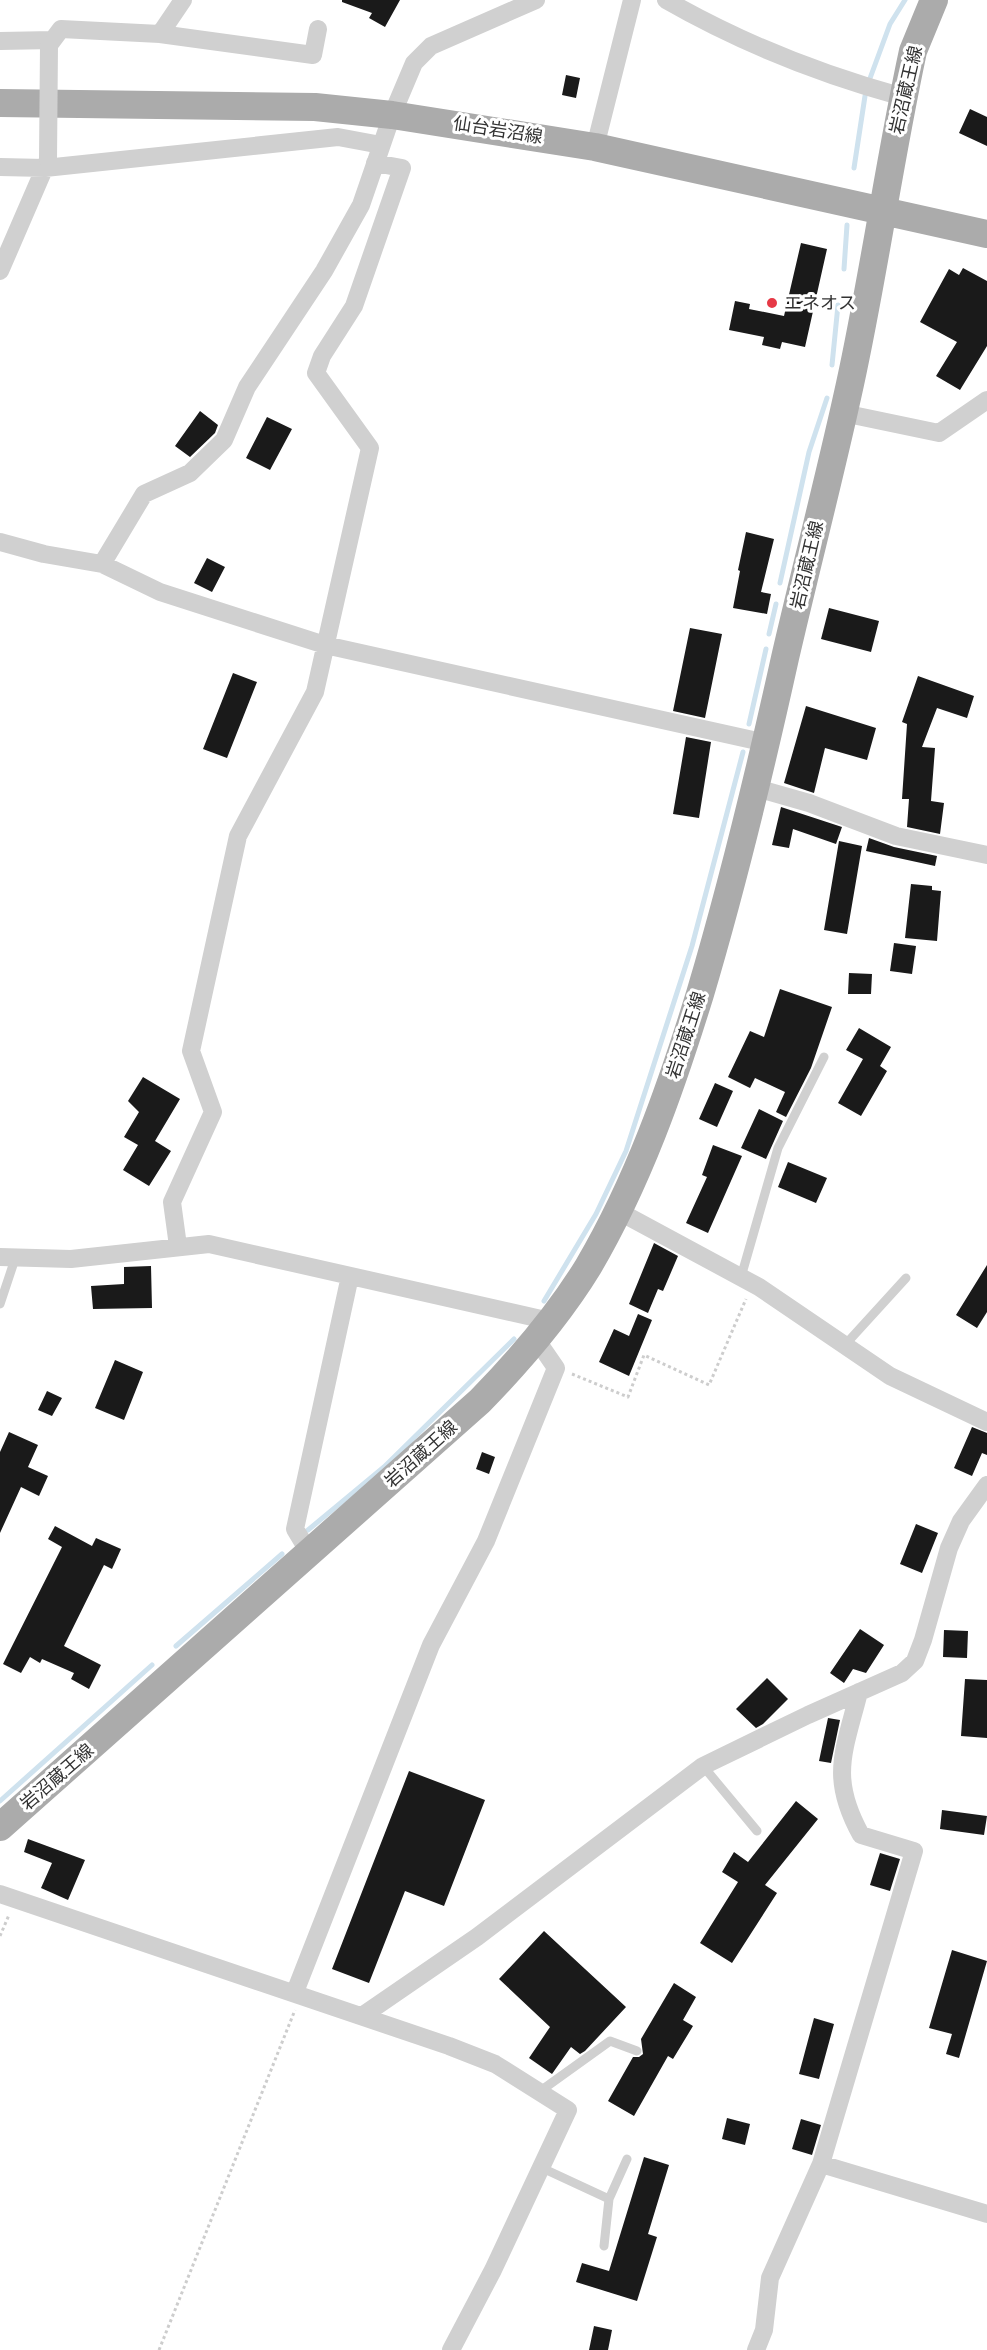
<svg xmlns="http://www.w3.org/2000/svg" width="987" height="2350" font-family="'PT Sans','Noto Sans JP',sans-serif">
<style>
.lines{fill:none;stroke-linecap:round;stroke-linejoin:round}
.stream{stroke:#cfe2ee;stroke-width:5}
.building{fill:#1a1a1a}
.path{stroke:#cdcdcd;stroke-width:3;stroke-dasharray:3 3;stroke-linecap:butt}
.service{stroke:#d0d0d0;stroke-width:9}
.minor{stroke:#d0d0d0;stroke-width:18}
.primary{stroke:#ababab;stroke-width:28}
.minor-bridge{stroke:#d0d0d0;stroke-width:18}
.poi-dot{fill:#e63946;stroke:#fff;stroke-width:2}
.labels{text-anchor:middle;stroke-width:6;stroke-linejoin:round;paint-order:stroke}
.street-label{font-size:18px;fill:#333;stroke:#fff}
.poi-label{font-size:18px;fill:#333;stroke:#fff;text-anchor:start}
</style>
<rect width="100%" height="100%" fill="#fff"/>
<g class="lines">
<path class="stream" d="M866,80L869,81L890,24L905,0
M854,168L865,96
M844,269L847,225
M832,365L838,305
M780,583L809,452L827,398
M769,634L776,604
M749,724L766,649
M544,1301L596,1214L626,1151L692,946L743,752
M308,1530L384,1467L514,1339
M176,1646L282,1554
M0,1801L152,1665"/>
</g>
<path class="building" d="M342,0H400L385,27L369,18L372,13L342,2Z
M566,75L580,78L576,98L562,95Z
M970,109L987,117V146L959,133Z
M801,243L827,249L805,347L782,342L780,349L762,345L764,337L729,330L735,301L750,304L749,309L784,316Z
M963,268L987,281V346L960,390L936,376L957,342L920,322L949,269L959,275Z
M200,411L218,425L215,433L190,457L175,446Z
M267,417L292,429L270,470L246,458Z
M746,532L774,539L761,592L771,594L767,614L733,608L740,571L738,570Z
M207,558L225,567L212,592L194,583Z
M829,608L879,621L871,652L821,639Z
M690,628L722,634L705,718L673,711Z
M233,673L257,682L227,758L203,749Z
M918,676L974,696L967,718L937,708L922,747L935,748L931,801L944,803L940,834L907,827L909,799H902L907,724L902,722Z
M806,706L876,728L867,760L825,748L814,793L784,783Z
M686,737L711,742L699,818L673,814Z
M781,807L842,827L836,844L793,829L789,848L772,845Z
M869,838L894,847L937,856L935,866L866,851Z
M839,841L862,846L847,934L824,930Z
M911,884L932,886V890L941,891L937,941L905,938Z
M894,943L916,946L912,974L890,971Z
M849,973L872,974L871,994H848Z
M780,989L832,1007L811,1068L786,1117L776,1112L785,1092L755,1078L750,1088L728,1077L750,1031L764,1037Z
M859,1028L891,1047L880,1066L887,1071L861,1116L838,1103L863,1059L846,1050Z
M143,1077L180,1099L155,1141L171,1151L149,1186L123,1170L138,1145L124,1137L139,1112L128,1101Z
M715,1083L733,1091L717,1127L699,1119Z
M759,1109L783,1121L766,1159L741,1148Z
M713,1145L742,1156L708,1233L686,1223L707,1177L702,1175Z
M788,1162L827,1178L816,1203L778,1187Z
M654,1243L678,1256L663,1291L658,1289L648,1313L629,1304Z
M987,1265V1312L977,1328L956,1315Z
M151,1266L152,1308L93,1309L91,1286L124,1284V1267Z
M638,1314L652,1320L629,1376L599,1362L614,1329L629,1336Z
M115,1360L143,1372L124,1420L95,1408Z
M47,1391L62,1398L52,1416L38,1410Z
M972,1427L987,1433V1455L982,1453L972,1476L954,1468Z
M9,1432L38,1445L28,1467L48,1476L39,1496L21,1487L0,1533V1452Z
M482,1452L495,1457L489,1474L476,1469Z
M916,1524L938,1533L922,1573L900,1564Z
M55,1526L92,1546L96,1538L121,1549L112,1569L104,1565L64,1646L101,1665L89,1689L71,1679L74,1673L42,1659L40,1663L30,1657L21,1673L3,1664L62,1547L48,1539Z
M860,1629L884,1645L866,1673L853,1669L844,1683L830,1673Z
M944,1630L968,1631L967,1658L943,1657Z
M767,1678L788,1699L763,1724L756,1728L736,1709Z
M965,1679L987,1680V1738L961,1736Z
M828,1718L840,1720L831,1763L819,1761Z
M409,1771L485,1800L444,1906L405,1891L369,1983L332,1969Z
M796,1801L818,1819L765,1885L777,1893L732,1963L700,1943L738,1882L722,1872L734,1852L748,1862Z
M942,1810L987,1816L984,1835L940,1829Z
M28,1839L85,1860L68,1900L41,1888L52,1863L24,1852Z
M880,1853L900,1859L890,1891L870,1885Z
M544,1931L626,2007L585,2051L580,2054L571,2047L552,2074L529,2058L550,2027L499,1979Z
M952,1950L987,1961L959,2058L946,2054L952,2034L929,2028Z
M674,1983L696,1997L683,2020L693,2026L673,2059L668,2056L634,2116L608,2101L633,2057H639L643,2054L641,2039Z
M814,2018L834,2024L819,2079L799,2074Z
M727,2118L750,2124L745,2145L722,2139Z
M801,2119L821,2125L812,2155L792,2149Z
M644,2157L669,2165L648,2234L657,2237L637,2301L576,2282L582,2263L609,2271Z
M594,2326L612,2330L608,2350H589Z"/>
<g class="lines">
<path class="path" d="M572,1374L628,1397L644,1355L709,1385L746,1299
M0,1936L9,1915
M159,2350L295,2010"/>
<path class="service" d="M741,1277L778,1148L824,1057
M0,1304L15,1259
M844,1346L906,1278
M703,1766L757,1831
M539,2092L610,2041L637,2051
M540,2167L609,2199L604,2246
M609,2199L627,2159"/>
<path class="minor" d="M666,0C741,43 819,74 903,97
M160,34L313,55L318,29
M0,41L53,40
M49,45L61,29L160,34L183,0
M595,147L632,0
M0,167L45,168L338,137L381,145
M0,271L48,160
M843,413L939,433L987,400
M0,542L44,554L102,564L160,592L325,645L766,743
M102,564L144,494L190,473L224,440L247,387L324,271L361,205L392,115L414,63L431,46L536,0
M756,788L809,803L896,836L987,855
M618,1211L759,1287L890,1376L987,1422
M178,1246L172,1202L213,1112L191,1051L238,836L315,692L370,448L316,373L322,356L354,306L402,168L375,163
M0,1257L71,1259L209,1244L550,1321
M310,1554L295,1529L350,1276
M0,1894L449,2046L495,2064L568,2110L493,2270L451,2350
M295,1992L431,1645L486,1541L556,1368L536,1339
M362,2016L477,1937L703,1766L808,1715L902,1673L915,1661L923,1640L949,1548L961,1521L987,1485
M821,2164L987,2214
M756,2350L764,2330L770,2278L821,2164L914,1851L861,1835C829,1777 844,1752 859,1692"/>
<path class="primary" d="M0,103L315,107L392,115L595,147L987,234
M0,1827L480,1401C520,1360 558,1316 588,1267C638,1182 671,1088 700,994C733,883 760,771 785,658C806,567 830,476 850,384C874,274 889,162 913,51L934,0"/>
<path class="minor-bridge" d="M48,160L49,45"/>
</g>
<circle class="poi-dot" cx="772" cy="303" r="6"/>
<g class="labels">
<g class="street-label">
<text transform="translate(906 90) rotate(-77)" y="6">岩沼蔵王線</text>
<text transform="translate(498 130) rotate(9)" y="6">仙台岩沼線</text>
<text transform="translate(807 565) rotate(-77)" y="6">岩沼蔵王線</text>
<text transform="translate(686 1035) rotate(-72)" y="6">岩沼蔵王線</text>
<text transform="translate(421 1454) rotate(-42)" y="6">岩沼蔵王線</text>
<text transform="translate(57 1777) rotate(-41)" y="6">岩沼蔵王線</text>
</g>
<g class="poi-label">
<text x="784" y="309">エネオス</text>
</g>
</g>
</svg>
